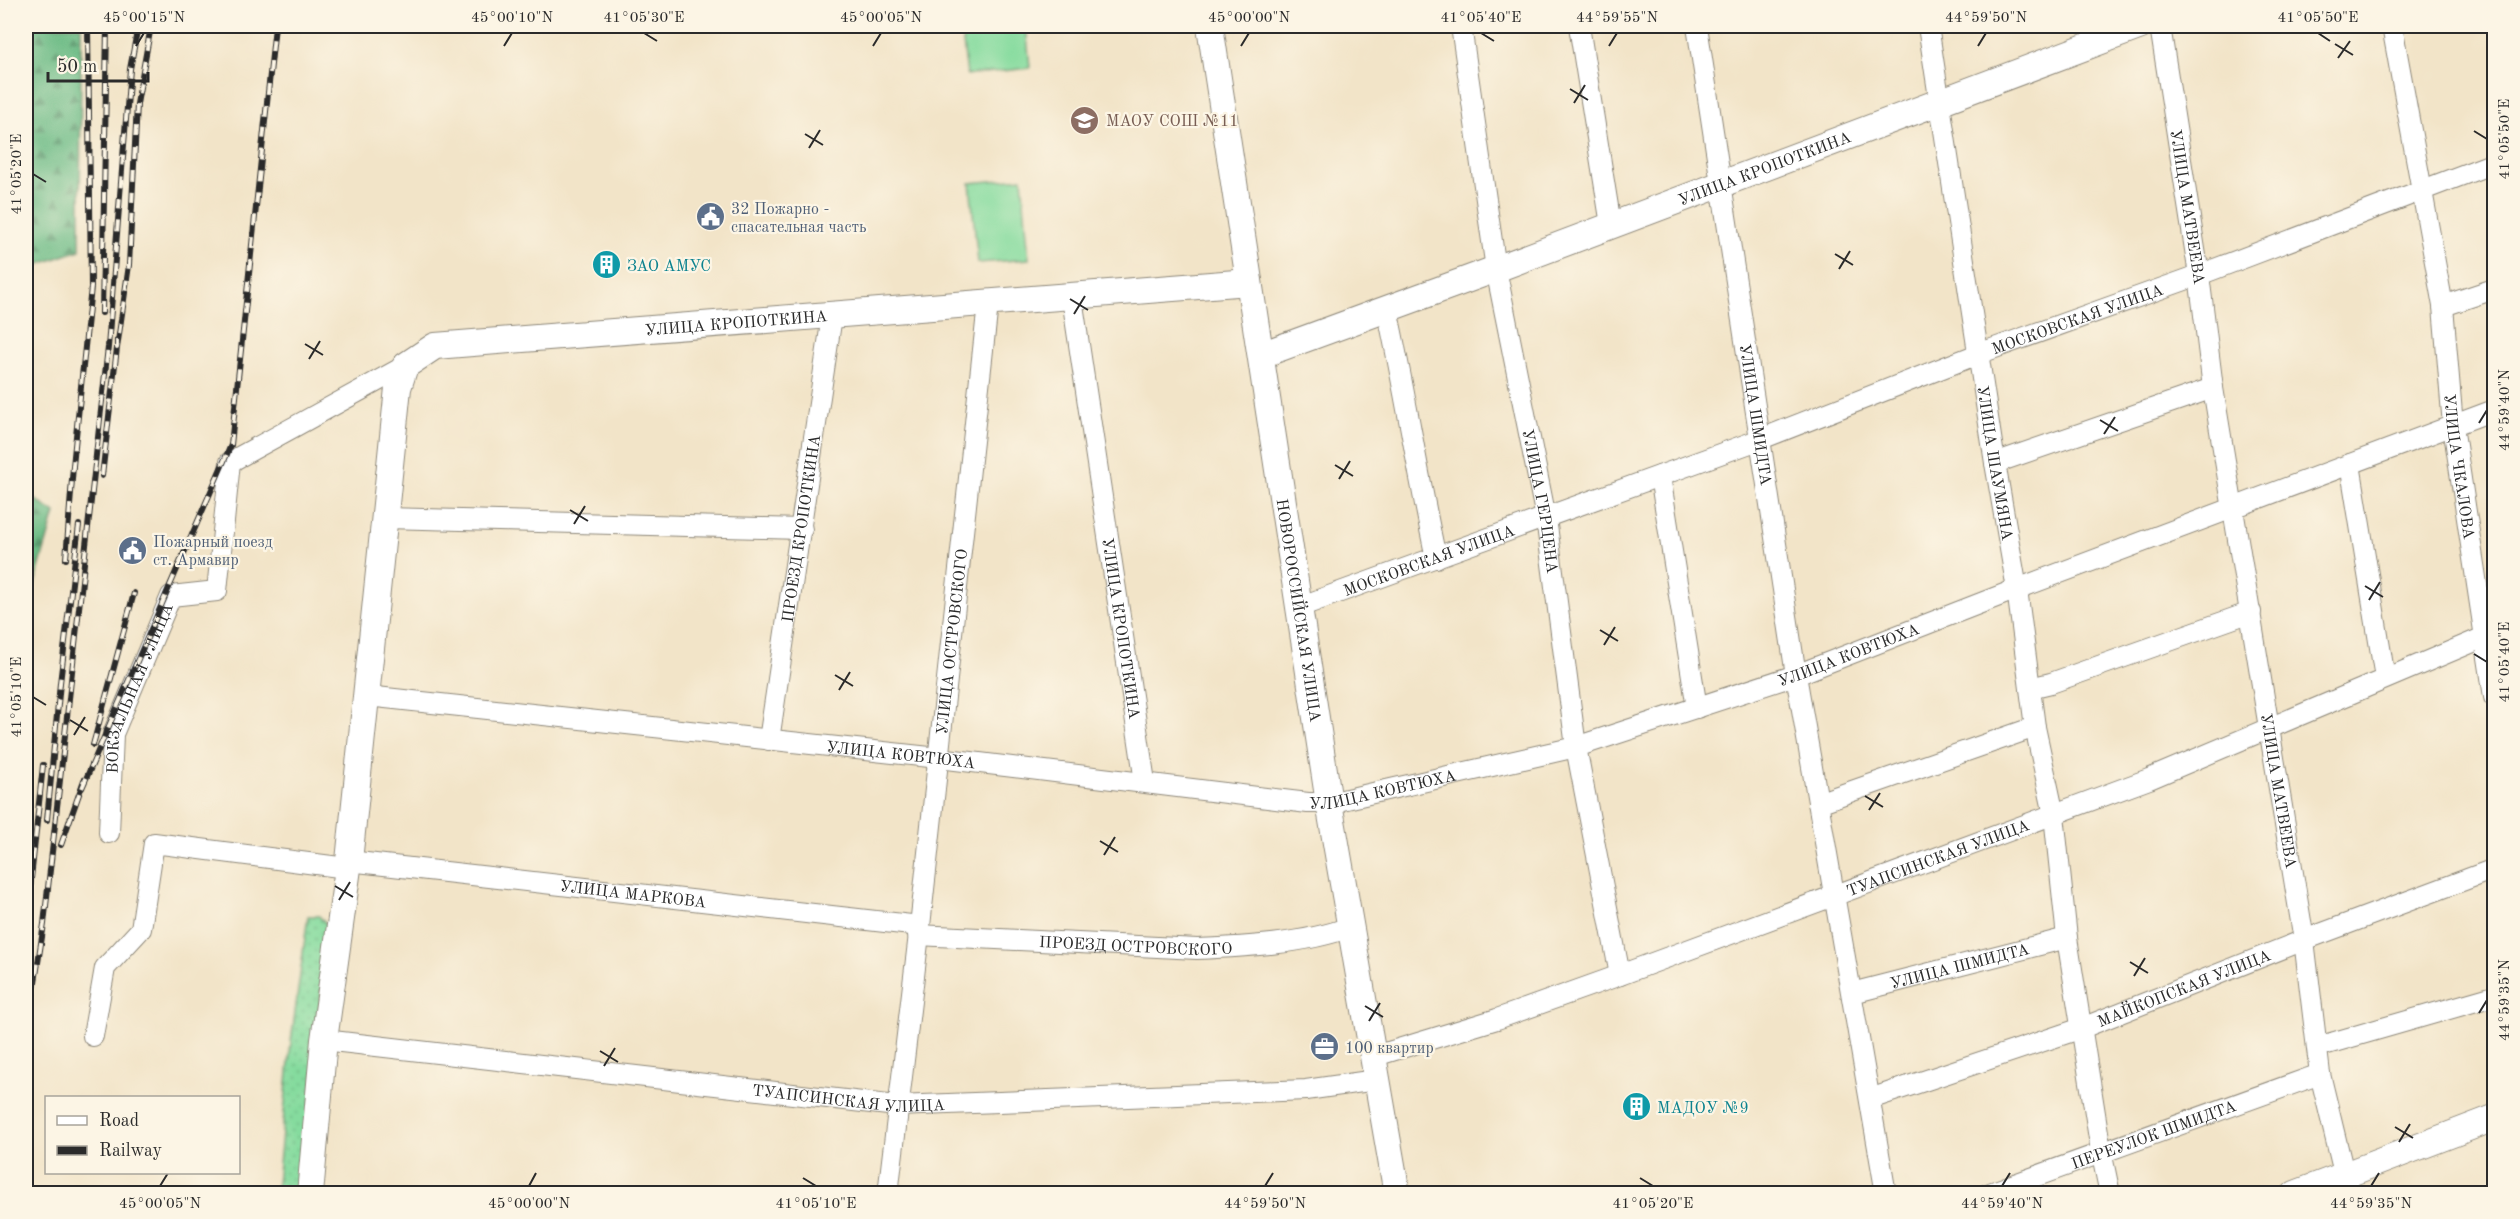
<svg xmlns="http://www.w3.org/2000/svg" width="2520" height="1219" font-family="'Old Standard TT',serif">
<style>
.grass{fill:url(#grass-dots);stroke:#588364;stroke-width:1.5}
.forest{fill:url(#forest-firs);stroke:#4c7358;stroke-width:1.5}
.pitch{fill:#85db9e;stroke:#588364;stroke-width:1.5}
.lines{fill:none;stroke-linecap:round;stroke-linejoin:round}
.minor-casing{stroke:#8e887a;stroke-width:22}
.major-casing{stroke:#8e887a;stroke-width:28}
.minor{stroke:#fff;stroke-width:20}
.major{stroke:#fff;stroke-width:26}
.rail-casing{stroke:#2b2b2b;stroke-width:6}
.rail{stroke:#fcf5e5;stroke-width:4;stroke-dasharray:11;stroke-linecap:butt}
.ticks{fill:none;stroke:#2b2b2b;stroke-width:2}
.labels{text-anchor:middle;stroke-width:4.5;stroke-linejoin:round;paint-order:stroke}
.education-label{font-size:16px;fill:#785e54;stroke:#fcf5e5;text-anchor:start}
.street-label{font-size:16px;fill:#2b2b2b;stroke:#fcf5e5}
.service-label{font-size:16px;fill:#4e5e75;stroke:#fcf5e5;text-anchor:start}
.culture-label{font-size:16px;fill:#0d838f;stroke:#fcf5e5;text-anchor:start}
.neatline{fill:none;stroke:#2b2b2b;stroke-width:2}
.ticks-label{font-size:15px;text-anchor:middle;fill:#2b2b2b}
</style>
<defs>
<pattern id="grass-dots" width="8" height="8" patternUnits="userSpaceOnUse" patternTransform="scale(1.5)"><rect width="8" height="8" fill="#85db9e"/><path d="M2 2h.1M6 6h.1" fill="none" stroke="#73bc88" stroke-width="1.8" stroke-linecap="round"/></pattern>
<pattern id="forest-firs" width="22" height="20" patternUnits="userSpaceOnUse" patternTransform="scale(1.5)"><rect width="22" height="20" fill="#6cbb85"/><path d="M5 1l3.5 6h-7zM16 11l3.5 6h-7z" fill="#59986d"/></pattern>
</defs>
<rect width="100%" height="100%" fill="#fcf5e5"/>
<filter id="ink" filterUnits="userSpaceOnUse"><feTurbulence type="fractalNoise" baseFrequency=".0167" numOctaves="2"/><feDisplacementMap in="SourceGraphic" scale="12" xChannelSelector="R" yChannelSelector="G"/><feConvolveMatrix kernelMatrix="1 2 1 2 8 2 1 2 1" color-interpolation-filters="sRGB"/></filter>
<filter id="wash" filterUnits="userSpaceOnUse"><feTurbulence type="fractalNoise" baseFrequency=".008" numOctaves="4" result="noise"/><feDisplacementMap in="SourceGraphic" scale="24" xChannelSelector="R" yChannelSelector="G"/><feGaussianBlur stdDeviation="1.35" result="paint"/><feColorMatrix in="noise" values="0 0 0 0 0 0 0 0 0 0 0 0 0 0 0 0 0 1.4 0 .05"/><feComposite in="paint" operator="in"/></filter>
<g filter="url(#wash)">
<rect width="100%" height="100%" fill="#f2e4c8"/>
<path class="grass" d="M308,916H319L327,925L303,1193L276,1194L291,1042Z"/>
<path class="forest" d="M26,26H81L80,250L26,269Z
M26,493L55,513L26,613Z"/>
<path class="pitch" d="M961,26H1026L1030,68L967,75Z
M1022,178L1029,259L978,263L970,183Z"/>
</g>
<g filter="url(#ink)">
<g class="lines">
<defs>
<g id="minor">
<path id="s1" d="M1461,26L1496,269L1546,518L1576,747L1620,975"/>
<path d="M1579,26L1611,225"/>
<path id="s2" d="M1697,26L1796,675L1886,1194"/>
<path id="s3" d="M1928,26L1995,463L2017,589L2035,727L2054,815L2067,938L2101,1151L2110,1194"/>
<path id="s4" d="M2160,26L2199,275L2213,388L2304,940L2320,1074L2349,1194"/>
<path id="s5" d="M2392,26L2443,306L2453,426L2494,697"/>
<path id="s6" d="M1072,298L1145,782"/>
<path d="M2443,306L2494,289"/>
<path d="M1387,309C1405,391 1418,475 1436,558"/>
<path d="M1995,463L2213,388"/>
<path d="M2350,464L2385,678"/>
<path d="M1660,476L1697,708"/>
<path d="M386,518L802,529"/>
<path id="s7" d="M1299,607L1761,439L1978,354L2199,275L2494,163"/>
<path d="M2030,688L2051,683L2251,612"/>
<path id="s8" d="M367,696L939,758L1308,803H1329L1576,747L1796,675L2017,589L2494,410"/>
<path id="s9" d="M769,740L832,316"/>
<path d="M1818,803L2035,727"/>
<path id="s10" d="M109,833L113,734L171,596L217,591L230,462L405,366"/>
<path id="s11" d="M349,861L920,926"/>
<path id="s12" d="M918,935L1197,949C1245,947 1304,944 1350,927"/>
<path id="s13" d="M1852,993L2067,938"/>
<path d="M93,1036L105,968L141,929L154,843L347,868"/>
<path id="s14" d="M324,1040L897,1106L1306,1090L1376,1080"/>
<path d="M2317,1047L2494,996"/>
<path id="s15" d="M1372,1057L1497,1019L1620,975L2149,779L2494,633"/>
<path id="s16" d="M1870,1099L2082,1028L2304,940L2494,869"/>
<path id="s17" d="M888,1194L920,926L988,304"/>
<path id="s18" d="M1987,1194L2320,1074"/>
</g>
<g id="major">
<path id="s19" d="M1210,26L1329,803L1397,1194"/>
<path id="s20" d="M1261,355L1496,269L2141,26"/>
<path id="s21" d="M310,1194L324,1040L349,861L398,388L405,366L435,346L1249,282"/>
<path d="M2295,1194L2494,1118"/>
</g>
</defs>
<use href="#minor" class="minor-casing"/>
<use href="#major" class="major-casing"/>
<use href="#minor" class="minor"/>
<use href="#major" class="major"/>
<defs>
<path id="rail" d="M102,313L107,26
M117,340V348L129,265L137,104L151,26
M102,476L117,348
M66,559L73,466L91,287L88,26
M93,745L134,593
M82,788L231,445L275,26
M47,820L60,683L79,525
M61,845L84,780
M26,926L43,765
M26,1040L44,924L108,347L130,69L138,26"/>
</defs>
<use href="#rail" class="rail-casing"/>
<use href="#rail" class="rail"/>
</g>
</g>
<path class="ticks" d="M644,33L657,41M1481,33L1494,41M2318,33L2330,41M2335,44L2353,55M136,46L144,33M504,46L512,33M873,46L881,33M1241,46L1249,33M1609,46L1617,33M1978,46L1986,33M2338,58L2350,41M1570,89L1588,100M1574,103L1585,85M2474,131L2487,139M805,134L823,145M809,148L820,130M33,174L46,182M1835,254L1853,265M1839,269L1850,251M1070,299L1088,310M1074,314L1085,296M305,344L323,355M309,359L320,341M2100,420L2118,431M2479,423L2487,410M2104,434L2115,417M1335,465L1353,476M1339,479L1350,461M570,510L588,521M574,524L585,506M2365,586L2383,597M2369,600L2380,582M1600,630L1618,641M1604,645L1615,627M2474,654L2487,662M835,675L853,686M839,690L850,672M33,697L46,705M70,720L88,731M74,735L85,717M1865,796L1883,807M1869,810L1880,793M1100,841L1118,852M1104,855L1115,837M335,886L353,897M339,900L350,882M2130,962L2148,973M2134,976L2145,958M1365,1006L1383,1017M2479,1013L2487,1000M1369,1021L1380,1003M600,1051L618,1062M604,1066L615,1048M2395,1127L2413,1138M2399,1142L2410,1124M803,1178L816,1186M1640,1178L1653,1186M160,1186L168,1173M529,1186L536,1173M1265,1186L1273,1173M2002,1186L2010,1173M2371,1186L2379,1173"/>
<defs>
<symbol id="school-disc" viewBox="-11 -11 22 22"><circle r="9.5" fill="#8d6e63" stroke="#fcf5e5"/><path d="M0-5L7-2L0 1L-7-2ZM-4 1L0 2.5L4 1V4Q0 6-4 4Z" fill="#fff"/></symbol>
<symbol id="civic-disc" viewBox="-11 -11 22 22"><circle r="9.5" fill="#5c6f8a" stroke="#fcf5e5"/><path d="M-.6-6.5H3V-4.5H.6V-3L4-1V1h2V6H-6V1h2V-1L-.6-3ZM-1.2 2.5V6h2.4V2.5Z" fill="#fff"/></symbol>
<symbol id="building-disc" viewBox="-11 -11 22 22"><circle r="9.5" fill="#0f9aa8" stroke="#fcf5e5"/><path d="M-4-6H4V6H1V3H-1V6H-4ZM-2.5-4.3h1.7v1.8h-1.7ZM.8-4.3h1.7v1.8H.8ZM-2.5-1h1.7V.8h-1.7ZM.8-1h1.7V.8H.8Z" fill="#fff"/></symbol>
<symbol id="office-disc" viewBox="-11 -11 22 22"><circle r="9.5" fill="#5c6f8a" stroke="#fcf5e5"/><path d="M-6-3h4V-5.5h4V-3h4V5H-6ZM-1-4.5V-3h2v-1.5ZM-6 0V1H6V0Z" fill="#fff"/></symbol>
</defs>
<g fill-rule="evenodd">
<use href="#school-disc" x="1068" y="104" width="33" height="33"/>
<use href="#civic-disc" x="694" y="200" width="33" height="33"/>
<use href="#building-disc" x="590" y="248" width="33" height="33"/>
<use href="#civic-disc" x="116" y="534" width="33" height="33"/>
<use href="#office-disc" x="1308" y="1030" width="33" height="33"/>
<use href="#building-disc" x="1620" y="1090" width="33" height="33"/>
</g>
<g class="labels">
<g class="education-label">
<text x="1106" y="126">МАОУ СОШ №11</text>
</g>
<g class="street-label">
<text dy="6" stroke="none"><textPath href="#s20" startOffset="537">УЛИЦА КРОПОТКИНА</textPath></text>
<text dy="6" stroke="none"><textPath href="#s4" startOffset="183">УЛИЦА МАТВЕЕВА</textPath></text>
<text dy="6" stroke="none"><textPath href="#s7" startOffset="830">МОСКОВСКАЯ УЛИЦА</textPath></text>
<text dy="6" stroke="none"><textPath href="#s21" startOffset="1172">УЛИЦА КРОПОТКИНА</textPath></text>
<text dy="6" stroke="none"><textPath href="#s2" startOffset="393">УЛИЦА ШМИДТА</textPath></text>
<text dy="6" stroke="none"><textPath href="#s3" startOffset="442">УЛИЦА ШАУМЯНА</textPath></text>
<text dy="6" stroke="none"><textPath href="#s5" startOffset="446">УЛИЦА ЧКАЛОВА</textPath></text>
<text dy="6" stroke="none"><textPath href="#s1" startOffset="482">УЛИЦА ГЕРЦЕНА</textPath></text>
<text dy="6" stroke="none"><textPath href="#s9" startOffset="214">ПРОЕЗД КРОПОТКИНА</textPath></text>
<text dy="6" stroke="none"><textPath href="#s7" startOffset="138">МОСКОВСКАЯ УЛИЦА</textPath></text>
<text dy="6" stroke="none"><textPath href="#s19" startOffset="591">НОВОРОССИЙСКАЯ УЛИЦА</textPath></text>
<text dy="6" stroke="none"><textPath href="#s6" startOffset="334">УЛИЦА КРОПОТКИНА</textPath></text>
<text dy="6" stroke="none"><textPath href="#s17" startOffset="556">УЛИЦА ОСТРОВСКОГО</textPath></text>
<text dy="6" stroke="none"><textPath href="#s8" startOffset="1509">УЛИЦА КОВТЮХА</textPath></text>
<text dy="6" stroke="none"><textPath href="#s10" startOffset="150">ВОКЗАЛЬНАЯ УЛИЦА</textPath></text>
<text dy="6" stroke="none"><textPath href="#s8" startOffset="537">УЛИЦА КОВТЮХА</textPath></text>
<text dy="6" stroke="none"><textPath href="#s8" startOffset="1023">УЛИЦА КОВТЮХА</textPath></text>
<text dy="6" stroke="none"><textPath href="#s4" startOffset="774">УЛИЦА МАТВЕЕВА</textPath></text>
<text dy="6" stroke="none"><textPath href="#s15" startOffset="600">ТУАПСИНСКАЯ УЛИЦА</textPath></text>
<text dy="6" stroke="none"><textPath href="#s11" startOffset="286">УЛИЦА МАРКОВА</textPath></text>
<text dy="6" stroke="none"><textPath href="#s12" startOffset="218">ПРОЕЗД ОСТРОВСКОГО</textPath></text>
<text dy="6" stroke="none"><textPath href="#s13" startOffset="111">УЛИЦА ШМИДТА</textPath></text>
<text dy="6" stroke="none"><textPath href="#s16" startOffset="333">МАЙКОПСКАЯ УЛИЦА</textPath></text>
<text dy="6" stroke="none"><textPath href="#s14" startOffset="528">ТУАПСИНСКАЯ УЛИЦА</textPath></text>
<text dy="6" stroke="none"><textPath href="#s18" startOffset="177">ПЕРЕУЛОК ШМИДТА</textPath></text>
</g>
<g class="service-label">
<text x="731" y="214">32 Пожарно -<tspan x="731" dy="18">спасательная часть</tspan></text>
<text x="153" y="547">Пожарный поезд<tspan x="153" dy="18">ст. Армавир</tspan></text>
<text x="1345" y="1053">100 квартир</text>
</g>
<g class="culture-label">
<text x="627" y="271">ЗАО АМУС</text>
<text x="1657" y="1113">МАДОУ №9</text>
</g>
</g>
<rect width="2520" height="1219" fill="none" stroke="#fcf5e5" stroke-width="66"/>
<rect x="45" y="1096" width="195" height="78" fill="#fcf5e5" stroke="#a8a49b" stroke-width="1.5"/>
<rect x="57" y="1116" width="30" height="9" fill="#ffffff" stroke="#a8a49b" stroke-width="1.5"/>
<text x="99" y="1126" font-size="18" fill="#2b2b2b">Road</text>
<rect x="57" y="1146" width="30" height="9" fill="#2b2b2b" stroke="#a8a49b" stroke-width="1.5"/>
<text x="99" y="1156" font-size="18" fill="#2b2b2b">Railway</text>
<path d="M48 72v9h100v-9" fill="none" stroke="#2b2b2b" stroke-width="3"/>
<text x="57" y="72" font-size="18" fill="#2b2b2b" stroke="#fcf5e5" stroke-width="4.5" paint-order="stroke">50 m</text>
<rect x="33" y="33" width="2454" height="1153" class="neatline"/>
<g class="ticks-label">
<text x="144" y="22">45°00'15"N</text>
<text x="512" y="22">45°00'10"N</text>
<text x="644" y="22">41°05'30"E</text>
<text x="881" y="22">45°00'05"N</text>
<text x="1249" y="22">45°00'00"N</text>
<text x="1481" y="22">41°05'40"E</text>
<text x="1617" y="22">44°59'55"N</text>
<text x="1986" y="22">44°59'50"N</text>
<text x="2318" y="22">41°05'50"E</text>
<text transform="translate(2504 139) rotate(-90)" y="5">41°05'50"E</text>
<text transform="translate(16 174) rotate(-90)" y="5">41°05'20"E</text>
<text transform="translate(2504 410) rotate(-90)" y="5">44°59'40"N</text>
<text transform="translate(2504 662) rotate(-90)" y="5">41°05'40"E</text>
<text transform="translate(16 697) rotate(-90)" y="5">41°05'10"E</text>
<text transform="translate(2504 1000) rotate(-90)" y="5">44°59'35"N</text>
<text x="160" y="1208">45°00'05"N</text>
<text x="529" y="1208">45°00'00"N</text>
<text x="816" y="1208">41°05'10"E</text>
<text x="1265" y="1208">44°59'50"N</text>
<text x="1653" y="1208">41°05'20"E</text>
<text x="2002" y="1208">44°59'40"N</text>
<text x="2371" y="1208">44°59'35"N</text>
</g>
</svg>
